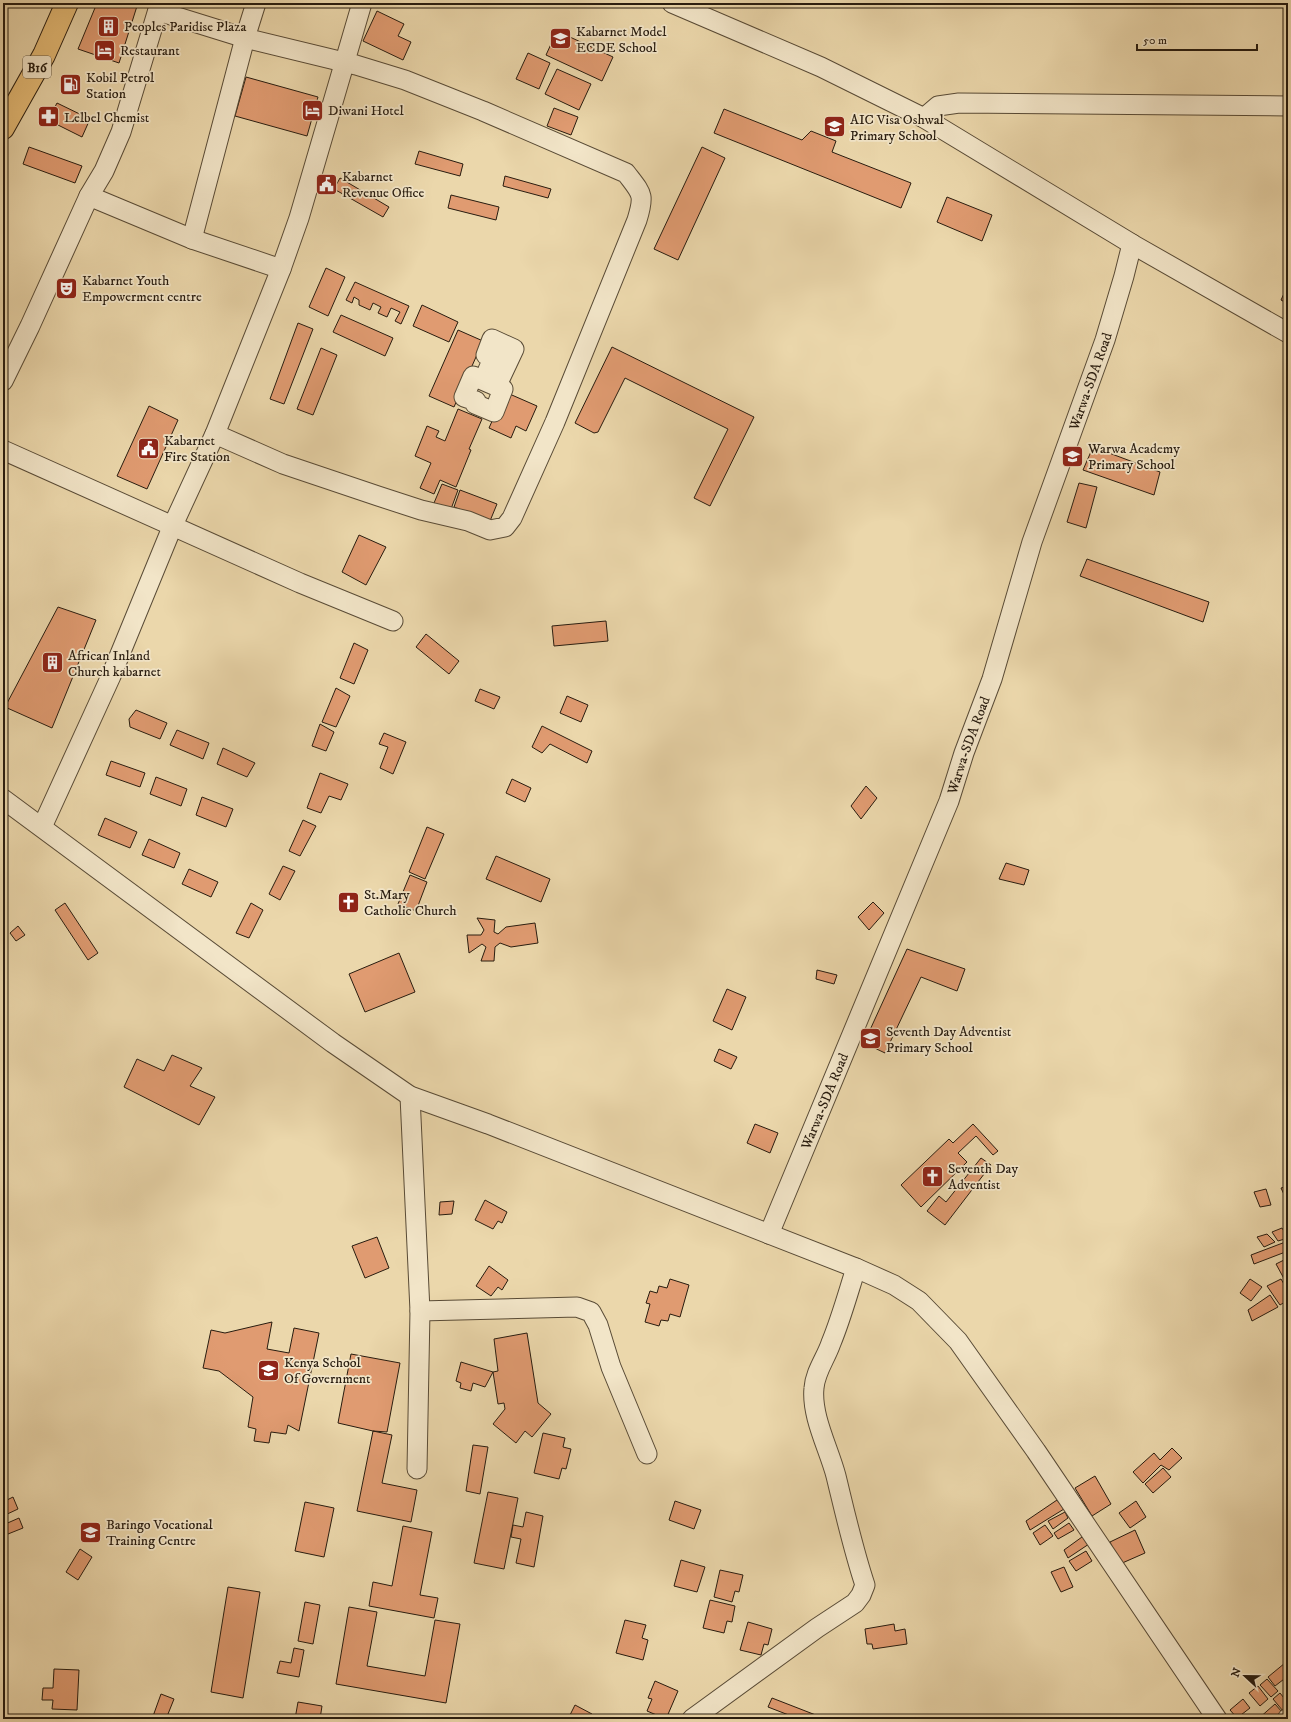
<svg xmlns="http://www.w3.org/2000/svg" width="1291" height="1722" font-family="'IM FELL DW Pica',serif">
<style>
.building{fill:#e09b71;stroke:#281c0f}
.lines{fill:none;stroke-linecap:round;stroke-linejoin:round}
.minor-casing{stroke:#594b36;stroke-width:21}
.primary-casing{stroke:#281c0f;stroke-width:24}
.minor{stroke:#f2e5c8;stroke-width:19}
.primary{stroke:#e6bc76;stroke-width:22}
.labels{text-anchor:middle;stroke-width:3.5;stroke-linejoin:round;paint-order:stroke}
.shield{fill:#f2e5c8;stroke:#655846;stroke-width:1}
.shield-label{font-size:13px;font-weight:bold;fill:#281c0f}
.poi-label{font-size:14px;fill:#281c0f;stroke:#f2e5c8;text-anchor:start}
.street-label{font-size:14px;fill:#281c0f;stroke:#f2e5c8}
</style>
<rect width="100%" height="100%" fill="#ebd7ab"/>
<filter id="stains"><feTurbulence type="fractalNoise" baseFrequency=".005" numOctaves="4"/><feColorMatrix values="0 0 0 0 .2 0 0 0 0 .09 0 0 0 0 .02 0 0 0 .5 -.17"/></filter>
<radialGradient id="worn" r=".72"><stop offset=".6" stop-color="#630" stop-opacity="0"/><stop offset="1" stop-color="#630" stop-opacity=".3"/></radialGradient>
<path class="building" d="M97,3H138L119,63L78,49Z
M377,11L404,24L398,36L411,42L403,60L363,41Z
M557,31L613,57L602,81L546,55Z
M528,53L550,63L539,89L516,79Z
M557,69L591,84L579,110L545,94Z
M246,77L318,97L307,136L235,116Z
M57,103L90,119L82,137L48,120Z
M554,108L578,117L571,135L547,126Z
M724,109L802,140L811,131L836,141L832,152L911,183L901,208L714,133Z
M29,147L82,166L75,183L23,164Z
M702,147L725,158L678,260L654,249Z
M419,151L463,164L460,176L415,164Z
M505,176L551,189L548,198L503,186Z
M340,178L389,207L383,217L334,189Z
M451,195L499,207L496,220L448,208Z
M947,197L992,215L982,241L937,222Z
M326,268L345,277L328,316L309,307Z
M355,282L409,306L401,324L395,321L400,312L391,308L387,317L378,313L381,307L373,303L370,310L359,305V300L354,297L352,303L346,300Z
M1288,285V304L1281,300Z
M422,305L458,322L449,342L413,326Z
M341,315L393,338L385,356L333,332Z
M298,323L313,329L284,404L270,399Z
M458,330L483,341L454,407L429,396Z
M612,347L754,417L710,506L694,498L728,429L625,378L598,432L594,433L575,423Z
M321,348L337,355L313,415L297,409Z
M505,392L537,406L526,431L516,426L511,438L489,428Z
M149,406L178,420L147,489L117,476Z
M458,409L482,419L469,449L471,450L456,487L440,480L434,494L420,488L431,463L415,456L427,426L439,431L436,437L445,441Z
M1093,447L1160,472L1154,495L1083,470Z
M1079,483L1097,487L1086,528L1067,522Z
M442,484L458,490L451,509L434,503Z
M460,490L497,504L490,521L454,507Z
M359,535L386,547L366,585L342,572Z
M1087,559L1209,602L1203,622L1080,576Z
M58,607L96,620L52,728L5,707Z
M606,621L608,641L554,646L552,626Z
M426,634L459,661L449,674L416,647Z
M354,643L368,650L354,684L340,678Z
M336,688L350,696L336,727L322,722Z
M480,689L500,697L494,709L475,701Z
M567,696L588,705L581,722L560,713Z
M136,710L167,723L160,739L130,727L129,719Z
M320,724L334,732L326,751L312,746Z
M542,726L592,751L587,763L550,744L542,753L532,747Z
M177,730L209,743L203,759L170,745Z
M384,733L406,742L393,774L380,768L388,747L379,744Z
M223,748L255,763L247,777L217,764Z
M111,761L145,773L140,787L106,775Z
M320,773L348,784L341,800L329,796L321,813L307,808Z
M156,777L187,789L181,806L150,794Z
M512,779L531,788L525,802L506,793Z
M866,786L877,798L861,819L851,806Z
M202,797L233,809L226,827L196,815Z
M105,818L137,832L130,848L98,835Z
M303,820L316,826L300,856L289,851Z
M427,827L444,834L425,879L409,872Z
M149,839L180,853L174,868L142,855Z
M496,856L550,879L541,902L486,879Z
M1006,863L1029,870L1024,885L999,879Z
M283,866L295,871L280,900L269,894Z
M189,869L218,882L211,897L182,884Z
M410,875L427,882L416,911L398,904Z
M873,902L884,913L869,930L858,917Z
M65,903L98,953L88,960L55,910Z
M251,903L263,910L249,938L236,933Z
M477,918L495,920L494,932L498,934L506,927L535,923L538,943L511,947L500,943L495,947L494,961H481L486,947L482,944L469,953L467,935H481L484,930Z
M18,926L25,935L16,941L10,933Z
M907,949L965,969L957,991L921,977L885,1053L864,1043Z
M399,953L415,992L365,1012L349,974Z
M817,970L837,975L834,984L816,979Z
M727,989L746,997L732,1030L713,1021Z
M719,1049L737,1057L731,1069L714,1061Z
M172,1055L202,1068L190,1086L215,1097L199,1125L124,1087L137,1059L164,1071Z
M755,1124L778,1133L770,1153L747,1143Z
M973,1124L998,1151L993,1155L976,1136L958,1153L967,1162L921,1207L901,1185L949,1139L953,1143Z
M981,1158L991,1165L945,1225L927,1211L939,1196L946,1202Z
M1288,1186V1203L1281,1188Z
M1266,1189L1271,1205L1260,1207L1254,1192Z
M485,1200L507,1212L502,1223L498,1221L493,1229L475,1220Z
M454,1201L452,1214L439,1215L440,1202Z
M1282,1228L1288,1238L1278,1241L1272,1232Z
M1267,1234L1275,1242L1264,1247L1257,1237Z
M377,1237L389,1268L365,1278L352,1246Z
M1288,1241V1251L1254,1264L1251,1255Z
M1288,1258V1286L1276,1264Z
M489,1266L508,1280L502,1290L498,1287L491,1296L476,1286Z
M670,1279L689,1285L680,1317L670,1314L668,1321L661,1320L659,1326L645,1322L650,1304L646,1303L650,1291L657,1293L659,1286L667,1288Z
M1250,1279L1262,1287L1251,1301L1240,1293Z
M1281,1279L1288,1291V1300L1280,1305L1267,1286Z
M1270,1295L1278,1307L1252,1321L1248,1310Z
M272,1322L267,1349L289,1353L294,1328L319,1333L299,1431L288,1425L286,1434L271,1432L269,1443L254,1441L256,1429L248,1427L253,1397L219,1371L203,1368L211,1330L225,1333Z
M527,1333L538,1403L551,1414L532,1437L525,1431L516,1443L493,1424L505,1409L504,1403L498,1404L493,1372L498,1371L494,1339Z
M351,1354L400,1363L387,1432L373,1431L338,1423Z
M461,1362L493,1372L485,1387L473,1383L471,1391L460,1388L461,1383L456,1381Z
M373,1431L392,1435L382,1483L417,1490L411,1522L357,1511Z
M543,1433L565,1438L563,1447L571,1449L566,1469L562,1468L559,1479L534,1473Z
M473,1445L488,1447L480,1494L466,1491Z
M1172,1448L1182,1458L1169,1470L1161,1465L1143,1483L1133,1472L1154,1453L1160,1460Z
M1163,1468L1171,1477L1153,1493L1145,1484Z
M1095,1476L1111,1504L1092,1516L1075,1488Z
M488,1492L518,1498L504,1569L474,1563Z
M13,1497L18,1509L3,1516V1502Z
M1057,1500L1064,1509L1030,1530L1026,1521Z
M675,1501L701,1510L694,1529L669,1520Z
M1136,1501L1146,1517L1130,1528L1119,1513Z
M305,1502L334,1508L324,1557L295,1551Z
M526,1512L543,1516L534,1567L516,1563L521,1539L511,1537L513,1525L523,1527Z
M1065,1512L1068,1518L1053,1529L1048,1521Z
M19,1518L23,1528L3,1536V1525Z
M1069,1523L1074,1530L1058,1539L1054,1533Z
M1045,1525L1053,1536L1040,1545L1033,1533Z
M403,1526L432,1532L420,1595L438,1598L434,1618L369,1606L373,1582L392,1586Z
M1135,1530L1145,1553L1120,1564L1110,1542Z
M1082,1537L1089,1544L1068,1558L1064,1550Z
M80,1549L92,1557L78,1580L66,1572Z
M1086,1551L1092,1561L1076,1571L1069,1561Z
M681,1560L705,1567L697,1592L674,1586Z
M1064,1567L1073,1587L1061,1592L1051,1572Z
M720,1570L743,1575L739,1592L735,1591L732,1602L714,1597Z
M228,1587L260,1592L243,1698L211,1692Z
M710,1600L735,1606L732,1622L727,1621L724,1633L703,1628Z
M305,1602L320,1605L313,1644L298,1641Z
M349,1607L377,1612L367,1666L425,1676L435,1620L460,1624L446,1703L336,1684Z
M625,1620L646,1625L642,1638L648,1640L643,1660L616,1653Z
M748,1622L772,1629L768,1645L764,1644L761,1655L740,1650Z
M894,1624L895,1631L905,1629L907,1644L873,1649L872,1644H867L865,1629Z
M294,1648L304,1650L299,1677L277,1673L280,1661L291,1663Z
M1285,1663L1288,1667V1676L1275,1686L1268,1677Z
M54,1669L79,1670L77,1710L52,1709L53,1700H42L43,1688H53Z
M1267,1679L1278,1691L1271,1697L1260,1685Z
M655,1681L678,1691L666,1719L647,1711L652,1699L648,1698Z
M1258,1686L1268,1699L1260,1706L1249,1693Z
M1280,1693L1288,1703V1707L1283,1711L1273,1699Z
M161,1694L174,1699L166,1719H152Z
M772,1698L826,1719H799L768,1707Z
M1243,1699L1250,1708L1237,1718L1230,1710Z
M298,1702L322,1706L320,1719H295Z
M1275,1704L1282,1712L1273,1719H1258Z
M575,1705L592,1714L589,1719H568Z"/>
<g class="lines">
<defs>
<g id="minor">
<path d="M160,3L121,132L104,171L89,196L192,239L281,269"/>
<path d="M672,3L821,67L924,118L1132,244L1288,333"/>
<path d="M158,11L245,38L356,65L405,80L483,111L626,173C642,194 645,194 637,220L555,422L512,518L505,527L490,530L468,521L421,510L378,496L283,464L215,434"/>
<path d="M924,118L938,106L959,103L1288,106"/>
<path d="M192,239L245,38L256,3"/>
<path d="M492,339L514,349L498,383L485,377L493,358L486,355Z"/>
<path d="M473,376L503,389L494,412L475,404L476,401L464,397Z"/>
<path d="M3,381L30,326L89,196"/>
<path d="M3,450L300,583L393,621"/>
<path d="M3,799L333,1043L410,1096L488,1124L856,1268L894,1285L919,1301L958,1341L1036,1451L1217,1719"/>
<path d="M42,827L111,676L173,525L215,434L281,269L299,218L362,3"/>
<path d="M410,1096L420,1311L417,1469"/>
<path id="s1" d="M769,1234L949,801L964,753L992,679L1032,542L1105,340L1124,276L1132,244"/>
<path d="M420,1311L577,1307L591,1312L598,1325L611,1367L647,1454"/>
<path d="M692,1719L817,1628L855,1603L861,1595L865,1585C853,1549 845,1513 836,1476C829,1449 811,1416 814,1388C815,1372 826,1358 831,1343C841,1319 848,1293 856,1268"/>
<path d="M1287,1719L1288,1718"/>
</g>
<path id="primary" d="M3,128L44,55L67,3"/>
</defs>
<use href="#minor" class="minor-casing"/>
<use href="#primary" class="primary-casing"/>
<use href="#minor" class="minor"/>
<use href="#primary" class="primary"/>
</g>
<defs>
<symbol id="building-square" viewBox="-11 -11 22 22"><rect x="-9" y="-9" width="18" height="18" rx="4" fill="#8f2418" stroke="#f2e5c8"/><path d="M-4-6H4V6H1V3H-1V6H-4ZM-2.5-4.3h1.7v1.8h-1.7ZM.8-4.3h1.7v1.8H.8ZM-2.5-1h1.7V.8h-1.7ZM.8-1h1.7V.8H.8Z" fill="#fff"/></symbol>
<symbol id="school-square" viewBox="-11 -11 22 22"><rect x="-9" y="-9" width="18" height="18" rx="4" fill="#8f2418" stroke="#f2e5c8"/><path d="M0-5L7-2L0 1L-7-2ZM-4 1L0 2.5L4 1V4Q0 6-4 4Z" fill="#fff"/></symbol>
<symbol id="hotel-square" viewBox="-11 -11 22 22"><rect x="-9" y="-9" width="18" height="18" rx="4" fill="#8f2418" stroke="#f2e5c8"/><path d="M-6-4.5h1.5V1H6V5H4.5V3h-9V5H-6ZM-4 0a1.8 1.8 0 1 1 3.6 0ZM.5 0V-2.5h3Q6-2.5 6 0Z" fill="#fff"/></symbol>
<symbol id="fuel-square" viewBox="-11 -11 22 22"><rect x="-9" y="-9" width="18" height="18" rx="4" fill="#8f2418" stroke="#f2e5c8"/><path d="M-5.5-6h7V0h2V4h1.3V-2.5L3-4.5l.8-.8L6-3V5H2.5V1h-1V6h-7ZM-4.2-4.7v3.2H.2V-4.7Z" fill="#fff"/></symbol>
<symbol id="pharmacy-square" viewBox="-11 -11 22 22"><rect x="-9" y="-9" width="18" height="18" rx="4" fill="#8f2418" stroke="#f2e5c8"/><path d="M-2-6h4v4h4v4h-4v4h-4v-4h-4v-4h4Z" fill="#fff"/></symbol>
<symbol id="civic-square" viewBox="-11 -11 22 22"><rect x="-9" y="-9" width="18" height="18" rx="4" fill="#8f2418" stroke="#f2e5c8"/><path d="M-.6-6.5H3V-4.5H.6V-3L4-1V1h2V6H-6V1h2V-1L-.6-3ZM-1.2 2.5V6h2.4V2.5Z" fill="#fff"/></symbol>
<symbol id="theatre-square" viewBox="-11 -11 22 22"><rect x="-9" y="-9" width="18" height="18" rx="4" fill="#8f2418" stroke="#f2e5c8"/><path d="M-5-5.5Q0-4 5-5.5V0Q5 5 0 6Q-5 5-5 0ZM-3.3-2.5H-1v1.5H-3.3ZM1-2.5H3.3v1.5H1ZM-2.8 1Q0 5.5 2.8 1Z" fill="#fff"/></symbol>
<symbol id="church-square" viewBox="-11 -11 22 22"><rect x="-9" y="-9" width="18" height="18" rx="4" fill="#8f2418" stroke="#f2e5c8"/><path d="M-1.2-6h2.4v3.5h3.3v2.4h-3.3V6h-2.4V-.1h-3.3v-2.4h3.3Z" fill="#fff"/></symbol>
<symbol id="university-square" viewBox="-11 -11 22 22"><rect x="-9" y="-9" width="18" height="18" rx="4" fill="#8f2418" stroke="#f2e5c8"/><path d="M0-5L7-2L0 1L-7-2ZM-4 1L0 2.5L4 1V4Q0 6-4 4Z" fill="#fff"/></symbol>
</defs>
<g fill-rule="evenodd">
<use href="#building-square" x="96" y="14" width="25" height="25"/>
<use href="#school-square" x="548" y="26" width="25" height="25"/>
<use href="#hotel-square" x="92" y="38" width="25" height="25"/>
<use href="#fuel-square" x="58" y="72" width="25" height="25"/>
<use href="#hotel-square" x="300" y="98" width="25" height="25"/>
<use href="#pharmacy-square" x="36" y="104" width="25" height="25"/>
<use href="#school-square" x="822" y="114" width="25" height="25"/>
<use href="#civic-square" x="314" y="172" width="25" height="25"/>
<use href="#theatre-square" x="54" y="276" width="25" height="25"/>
<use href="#civic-square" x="136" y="436" width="25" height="25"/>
<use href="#school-square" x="1060" y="444" width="25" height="25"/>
<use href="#building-square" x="40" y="650" width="25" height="25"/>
<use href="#church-square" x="336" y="890" width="25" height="25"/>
<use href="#school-square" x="858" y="1026" width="25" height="25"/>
<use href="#church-square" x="920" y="1164" width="25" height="25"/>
<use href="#university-square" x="256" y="1358" width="25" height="25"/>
<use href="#school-square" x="78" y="1520" width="25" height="25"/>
</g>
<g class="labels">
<rect class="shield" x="23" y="56" width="28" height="22" rx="3"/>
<g class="shield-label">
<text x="37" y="72">B16</text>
</g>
<g class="poi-label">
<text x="124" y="31">Peoples Paridise Plaza</text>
<text x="576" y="36">Kabarnet Model<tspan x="576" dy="16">ECDE School</tspan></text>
<text x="120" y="55">Restaurant</text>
<text x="86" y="82">Kobil Petrol<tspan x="86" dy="16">Station</tspan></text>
<text x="328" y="115">Diwani Hotel</text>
<text x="64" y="122">Lelbel Chemist</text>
<text x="850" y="124">AIC Visa Oshwal<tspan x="850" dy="16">Primary School</tspan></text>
<text x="342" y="181">Kabarnet<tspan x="342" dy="16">Revenue Office</tspan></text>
<text x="82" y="285">Kabarnet Youth<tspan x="82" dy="16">Empowerment centre</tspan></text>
<text x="164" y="445">Kabarnet<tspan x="164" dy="16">Fire Station</tspan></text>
<text x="1088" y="453">Warwa Academy<tspan x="1088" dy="16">Primary School</tspan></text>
<text x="68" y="660">African Inland<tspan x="68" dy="16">Church kabarnet</tspan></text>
<text x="364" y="899">St.Mary<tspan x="364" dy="16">Catholic Church</tspan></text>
<text x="886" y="1036">Seventh Day Adventist<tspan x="886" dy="16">Primary School</tspan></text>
<text x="948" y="1173">Seventh Day<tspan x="948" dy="16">Adventist</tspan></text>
<text x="284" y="1367">Kenya School<tspan x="284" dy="16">Of Government</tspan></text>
<text x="106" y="1529">Baringo Vocational<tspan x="106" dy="16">Training Centre</tspan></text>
</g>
<g class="street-label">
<text dy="5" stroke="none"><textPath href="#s1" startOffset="912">Warwa-SDA Road</textPath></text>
<text dy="5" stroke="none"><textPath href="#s1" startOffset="528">Warwa-SDA Road</textPath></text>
<text dy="5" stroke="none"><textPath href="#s1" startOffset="144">Warwa-SDA Road</textPath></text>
</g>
</g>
<rect width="1291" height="1722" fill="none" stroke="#ebd7ab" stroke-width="16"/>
<rect x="4" y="4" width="1283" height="1714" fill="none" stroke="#281c0f" stroke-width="2"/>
<rect x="8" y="8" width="1275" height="1706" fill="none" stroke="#281c0f"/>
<g transform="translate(1245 1676) rotate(292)" stroke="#f2e5c8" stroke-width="3" paint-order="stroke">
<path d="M0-3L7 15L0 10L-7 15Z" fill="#281c0f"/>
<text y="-6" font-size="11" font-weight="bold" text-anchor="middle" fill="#281c0f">N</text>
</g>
<path d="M1137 44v6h120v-6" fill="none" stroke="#281c0f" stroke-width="2"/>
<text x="1143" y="44" font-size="12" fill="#281c0f" stroke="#f2e5c8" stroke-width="3" paint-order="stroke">50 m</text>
<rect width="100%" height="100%" filter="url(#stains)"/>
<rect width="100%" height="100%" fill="url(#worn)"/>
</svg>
